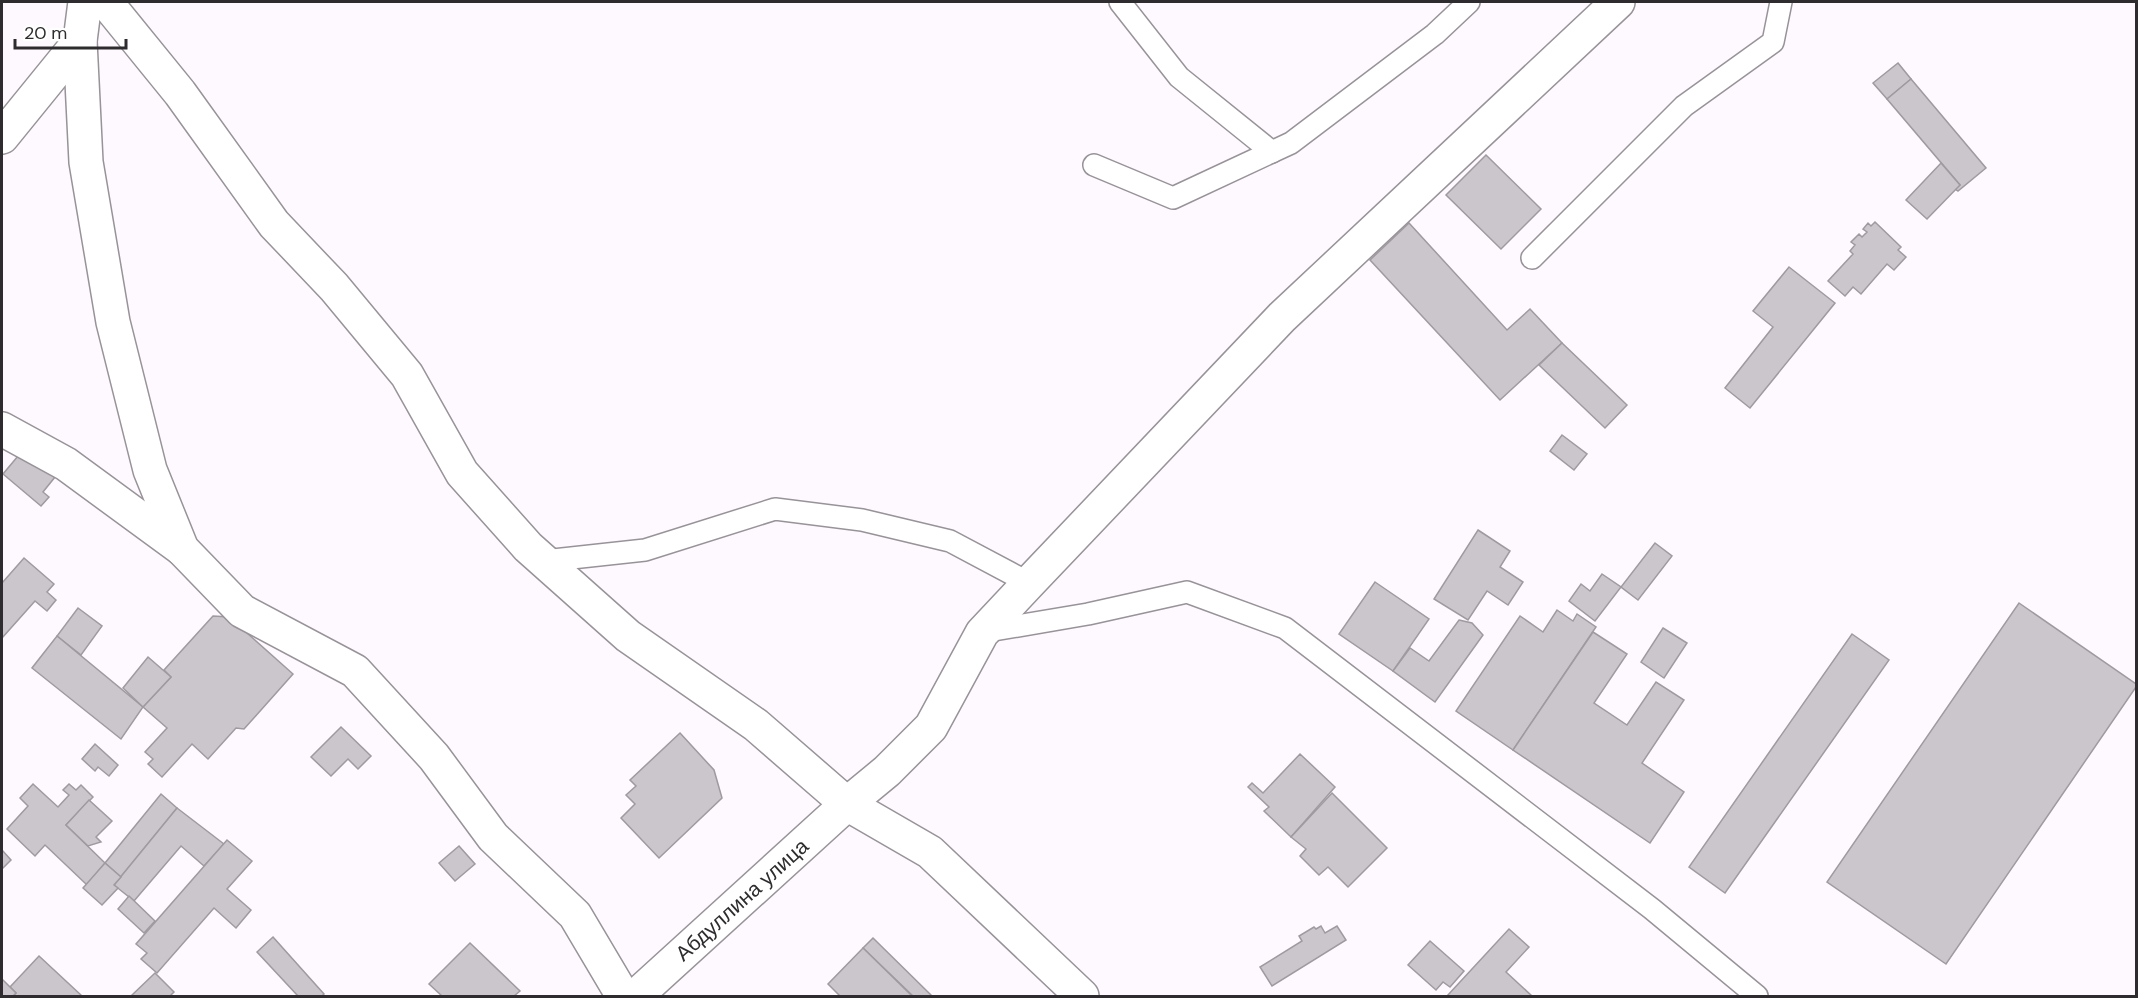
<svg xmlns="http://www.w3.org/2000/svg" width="2138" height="998" viewBox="0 0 2138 998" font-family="'DM Sans',sans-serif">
	<rect width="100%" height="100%" fill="#fef9ff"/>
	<g fill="#cbc6cc" stroke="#9e9a9f" stroke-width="1.5">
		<path d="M1898,63l13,16 -24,20 -14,-16z"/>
		<path d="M1911,79l75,89 -28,23 -3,-2 5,-4 -73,-86z"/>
		<path d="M1486,155l55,54 -40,40 -55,-54z"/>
		<path d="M1941,163l19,22 -33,34 -21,-19z"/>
		<path d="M1875,222l26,25 -3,3 8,7 -12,13 -7,-6 -26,30 -8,-7 -8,9 -17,-15 25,-27 -3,-3 5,-6 -4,-3 8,-8 3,3 5,-5 -4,-3 5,-6 3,3z"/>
		<path d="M1409,223l98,107 23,-21 32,34 -62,57 -130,-140z"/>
		<path d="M1789,267l46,36 -85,105 -25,-20 48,-61 -20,-16z"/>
		<path d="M1562,343l65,62 -22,23 -66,-63z"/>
		<path d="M1562,435l25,19 -13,16 -24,-19z"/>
		<path d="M23,450l32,27 -12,15 6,5 -8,9 -38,-32z"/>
		<path d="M1478,530l32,21 -10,16 23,15 -15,23 -21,-14 -19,29 -34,-21z"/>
		<path d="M1655,543l17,13 -34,44 -17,-13z"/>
		<path d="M24,558l30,26 -7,8 9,8 -9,11 -12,-10 -33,37v-55z"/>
		<path d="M1602,574l19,13 -26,34 -26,-20 12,-17 9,7z"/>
		<path d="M1375,582l54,37 -36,52 -54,-37z"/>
		<path d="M2019,603l117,81v3l-190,277 -119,-82z"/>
		<path d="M78,608l24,18 -21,29 -24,-19z"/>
		<path d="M1557,610l16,11 4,-7 19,13 -83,123 -57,-39 64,-95 23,16z"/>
		<path d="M213,616l16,1 64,57 -49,55 -8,-1 -28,31 -16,-15 -30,33 -14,-13 5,-5 -8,-7 22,-24 -24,-21 28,-30 -7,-7z"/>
		<path d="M1459,620l13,3 11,12 -48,67 -42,-31 17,-23 19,13z"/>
		<path d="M1663,628l24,15 -23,35 -23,-16z"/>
		<path d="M1593,632l34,22 -33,49 33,22 29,-43 28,18 -42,63 42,29 -34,51 -137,-93z"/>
		<path d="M1852,634l37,26 -164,233 -36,-26z"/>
		<path d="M57,636l86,71 -22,32 -89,-71z"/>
		<path d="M148,657l23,20 -28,30 -20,-19z"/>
		<path d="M341,727l30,29 -13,13 -10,-10 -17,17 -20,-19z"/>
		<path d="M680,733l34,37 8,28 -63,60 -38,-40 14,-14 -9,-9 10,-9 -6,-6z"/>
		<path d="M95,744l23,21 -9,11 -11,-9 -3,4 -13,-12z"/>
		<path d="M1300,754l35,33 -44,50 -27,-26 5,-4 -21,-20 4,-4 11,10z"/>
		<path d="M33,784l25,23 11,-12 -6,-5 6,-6 7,6 5,-5 12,12 -27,28 39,38 -18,22 -42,-40 -10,11 -28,-27 21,-23 -8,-8z"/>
		<path d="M1332,793l55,55 -39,39 -20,-20 -9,8 -19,-19 6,-7 -15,-12z"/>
		<path d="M161,794l16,14 -56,69 -16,-14z"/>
		<path d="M89,800l23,21 -16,16 5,5 -13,4 -22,-21z"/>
		<path d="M177,808l47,36 -20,22 -23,-20 -47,55 -20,-16z"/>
		<path d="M227,840l25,21 -25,28 24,21 -15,18 -22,-20 -57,65 -16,-14 6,-6 -11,-9z"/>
		<path d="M459,846l16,18 -20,17 -16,-18z"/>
		<path d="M2,850l9,10 -9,9z"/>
		<path d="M105,863l16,14 -7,8 4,3 -16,17 -19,-17z"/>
		<path d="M129,896l26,25 -11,12 -26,-24z"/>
		<path d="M1321,926l4,7 12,-7 9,14 -74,46 -12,-19 42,-26 -3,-5 15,-9 2,2z"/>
		<path d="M1509,929l20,18 -23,25 26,24h-85z"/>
		<path d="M273,937l51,57 -2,2h-24l-41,-44z"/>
		<path d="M873,938l59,58h-19l-50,-48z"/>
		<path d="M1430,941l34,30 -14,16 -7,-5 -7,8 -28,-25z"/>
		<path d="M470,943l50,48 -6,5h-72l-13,-12z"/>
		<path d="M863,948l48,47 -1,1h-70l-12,-12z"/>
		<path d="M39,956l43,40h-69l3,-3 -6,-6z"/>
		<path d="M155,973l19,19 -4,4h-39z"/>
		<path d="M2,979l14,14 -3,3h-11z"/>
	</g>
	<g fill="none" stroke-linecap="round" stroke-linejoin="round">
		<g stroke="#989398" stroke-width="24">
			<g id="service">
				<path d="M1120,2l59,75 93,75"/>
				<path d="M1094,165l79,33 118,-55 144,-109 34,-32"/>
				<path d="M1532,258l152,-152 89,-64 8,-40"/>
				<path d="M544,561l101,-11 130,-41 87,11 88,21 79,42"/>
				<path d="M982,632l106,-18 99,-22 98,36 367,281 105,87"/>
			</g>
		</g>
		<g stroke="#989398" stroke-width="36">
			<g id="minor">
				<path d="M85,2l-5,39 6,121 27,160 37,148 32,79 60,62 113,60 79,86 59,80 82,78 48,81"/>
				<path d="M106,2l74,91 94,131 60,63 73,88 55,98 66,74 100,89 128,89 91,79 83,48 152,144"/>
				<path d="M2,137l78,-96"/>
				<path d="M2,429l64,35 116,85"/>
				<path d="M636,996l211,-192 40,-33 44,-44 51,-94 47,-50 253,-266 336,-315"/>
			</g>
		</g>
		<use href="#service" stroke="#fff" stroke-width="21"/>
		<use href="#minor" stroke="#fff" stroke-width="33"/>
	</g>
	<g text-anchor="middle" stroke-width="4.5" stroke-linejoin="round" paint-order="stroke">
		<g font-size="21" fill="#2e2c2e" stroke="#fff">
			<text transform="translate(742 900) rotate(-42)" y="7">Абдуллина улица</text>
		</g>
	</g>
	<rect width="2138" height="998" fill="none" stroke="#2e2c2e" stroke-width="6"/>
	<path d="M15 39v9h111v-9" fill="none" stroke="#2e2c2e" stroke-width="3"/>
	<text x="24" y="39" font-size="18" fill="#2e2c2e" stroke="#ffffff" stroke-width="4.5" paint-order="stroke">20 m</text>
</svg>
